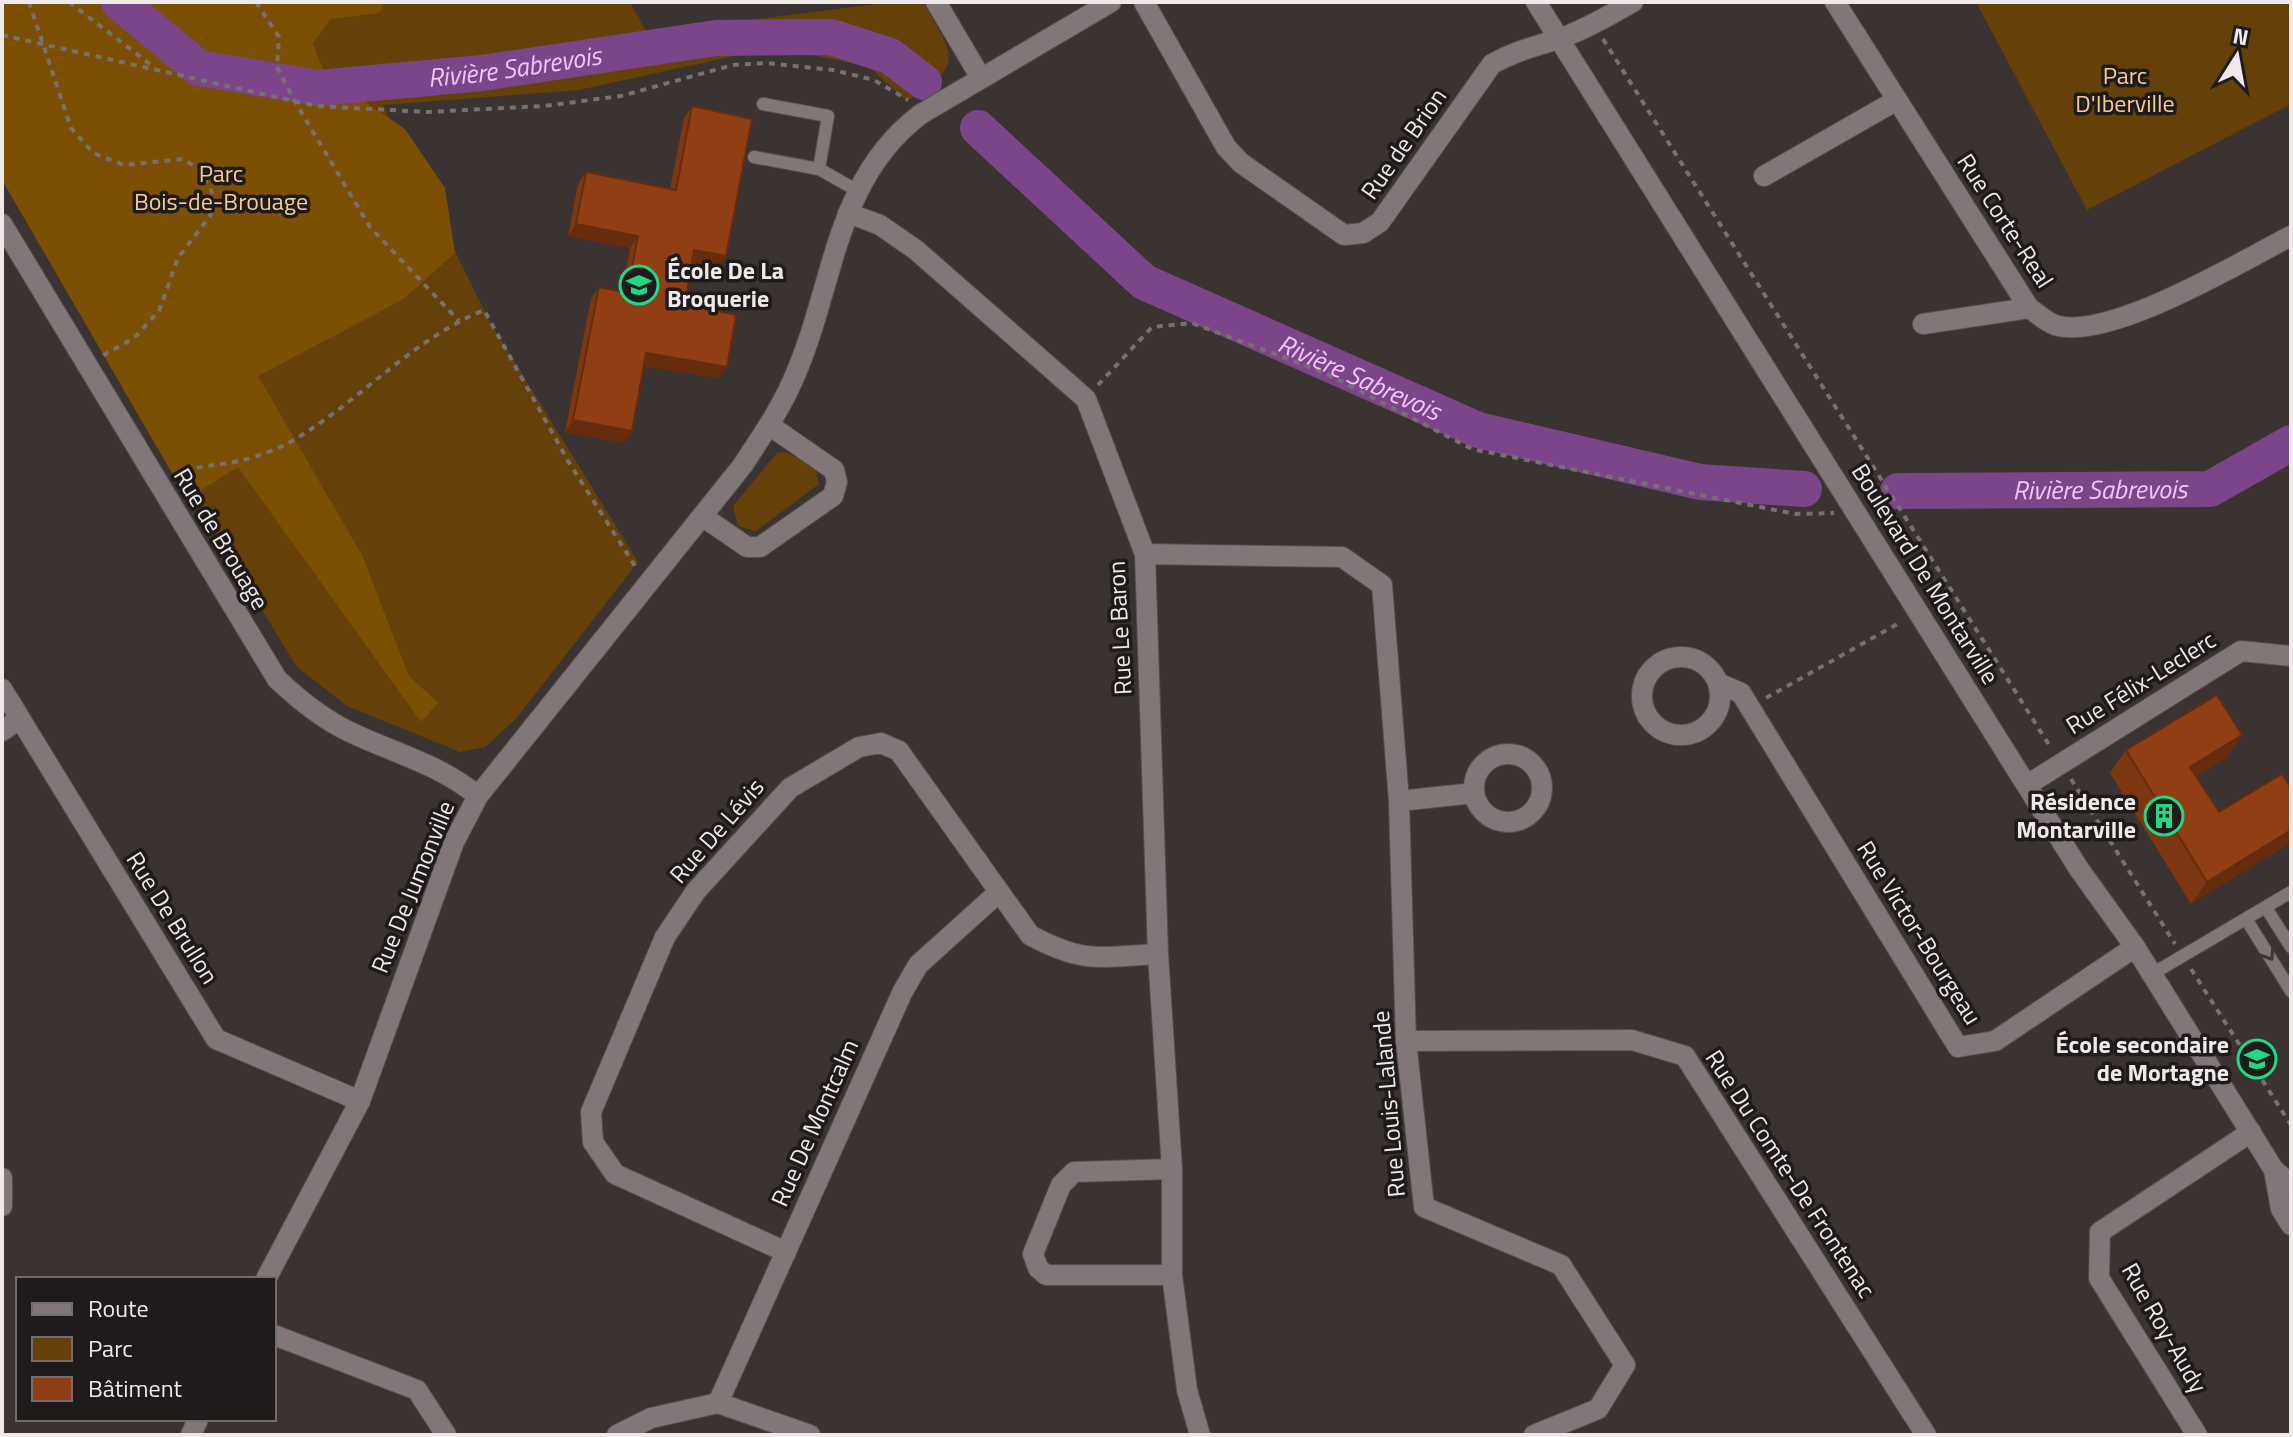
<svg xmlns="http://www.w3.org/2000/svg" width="2293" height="1437" viewBox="0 0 2293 1437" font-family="'Titillium Web',sans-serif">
	<rect width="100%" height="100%" fill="#3b3232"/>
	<g fill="#654109">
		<path d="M2,2h628l17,31 245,-31h31c32,55 42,62 -16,99l-38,-34 -93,-20 -197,43 -196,15 107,217 148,240 -123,158 -30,27 -25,5 -113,-46 -51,-40 -230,-381z"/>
		<path d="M1976,2h315v102l-204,106z"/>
		<path d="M786,452l30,17 3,15 -63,47 -18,-5 -5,-20 44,-53z"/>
	</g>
	<path fill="#7b4f04" d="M2,2h384l-7,11 -49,6 -17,25 12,31 80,54 40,59 10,65 -53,47 -144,76 104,179 47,121 29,27 -17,19 -183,-255 -51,32 -185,-319z"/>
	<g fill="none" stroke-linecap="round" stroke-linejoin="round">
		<g stroke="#7d4589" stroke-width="36">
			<path id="s1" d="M119,2l80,66 119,20 164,-15 234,-35 115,-1 59,19 34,26"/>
			<path id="s2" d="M978,128l166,154 334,148 222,52 104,7"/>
			<path id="s3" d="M1898,491l312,-2 81,-46"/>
		</g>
		<g stroke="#575050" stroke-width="14">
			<g id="service">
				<path d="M763,104l65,12 -9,53 39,22"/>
				<path d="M754,157l65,12"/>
				<path d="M2266,908l25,39"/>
				<path d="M2246,919l45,72"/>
				<path d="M2152,974l139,-82"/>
			</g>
		</g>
		<g stroke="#575050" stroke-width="22">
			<g id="minor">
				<path d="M936,2l45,76"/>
				<path d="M1144,2l82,145 15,16 103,72 19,-2 17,-11 112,-158c27,-15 44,-17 72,-27 24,-9 46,-22 69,-35"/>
				<path d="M1835,2l194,306c8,5 17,14 26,17 53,17 187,-64 236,-89"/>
				<path d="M1764,176l133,-76"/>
				<path d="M848,213l32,12 36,25 170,149 59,155 13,400 14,215v106l15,115 13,45"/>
				<path d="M2,224l275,455c21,20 43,38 69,51 46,23 92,33 132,66"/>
				<path d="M1923,324l106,-16"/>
				<path d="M702,516l45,31h13l73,-51 4,-14 -3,-12 -65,-45"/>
				<path d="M1145,554l197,3 40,28 17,216 7,240 18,166 137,58 64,100 -27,44 -64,26"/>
				<circle cx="1681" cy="696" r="39"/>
				<path d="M1718,683l23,10 217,354 37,-6 140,-94"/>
				<path d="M2,689l214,350 144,62"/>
				<path d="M2,731l18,-12"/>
				<circle cx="1508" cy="788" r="34"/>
				<path d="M2027,785l214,-134 50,5"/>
				<path d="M1399,801l75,-8"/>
				<path d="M1406,1041l226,-1 53,16 241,379"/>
				<path d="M2,1178v28"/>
				<path d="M786,1252l-171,-78 -22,-32 -2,-30 74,-175 31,-46 94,-103 69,-41 22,-4 18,8 131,184c53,29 70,22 128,19"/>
				<path d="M1172,1275h-126l-8,-7 -5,-14 28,-69 13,-13 98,-3"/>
				<path d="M266,1279l94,-178 94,-259 24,-46 265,-331c18,-28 37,-55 50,-85 42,-93 40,-200 128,-266l190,-112"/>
				<path d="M274,1335l143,55 29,45"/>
				<path d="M718,1403l184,-410 16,-28 81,-73"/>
				<path d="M191,1435l7,-16"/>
				<path d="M617,1435l34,-17 67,-15 92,32"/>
				<path d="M2197,1435l-98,-157 1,-46 151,-100"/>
			</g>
		</g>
		<g stroke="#575050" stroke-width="22">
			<g id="tertiary">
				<path d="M1536,2l543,867 56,78 139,223 17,14"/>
				<path d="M2274,1170l7,39 10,16"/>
			</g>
		</g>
		<g stroke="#787070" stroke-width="4" stroke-dasharray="6 6" stroke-linecap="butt">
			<path d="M29,2l42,126 22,25 31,12 59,-6 16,10 15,27 -4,20 -32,42 -19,53 -25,27 -32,18"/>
			<path d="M69,2l86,66"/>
			<path d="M256,2l23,35 -2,30 17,33 76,127 89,94"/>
			<path d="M2,35l314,71 111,6 117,-6 77,-10 112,-31 33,-2 67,7 41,10 34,20"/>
			<path d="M1603,39l448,709"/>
			<path d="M1098,385l54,-58 40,-4 133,50 147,76 323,65 39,-1"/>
			<path d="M174,476c22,-11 41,-10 65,-15 19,-4 47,-15 63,-26 65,-41 109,-94 182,-125l84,151 69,108"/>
			<path d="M1766,698l135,-76"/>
			<path d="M2071,779l104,165"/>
			<path d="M2191,969l100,156"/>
		</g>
		<use href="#service" stroke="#827778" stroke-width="12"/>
		<use href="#minor" stroke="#827778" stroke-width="20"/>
		<use href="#tertiary" stroke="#827778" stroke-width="20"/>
	</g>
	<g fill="#7c3611">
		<path d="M692,106l34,150 -9,12 -25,-5 -7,41 33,74 -74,-12 -12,65 -8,12 -59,-11 26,-133 8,-12 23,5 8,-44 -62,-12 10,-52 8,-12 84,17 14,-71z"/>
		<path d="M2242,735l-16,23 -30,18 23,36 72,-24 -100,116 -81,-131 16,-23z"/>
	</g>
	<g fill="#652c0e">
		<path d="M576,224l62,12 -8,12 -62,-12z"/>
		<path d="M694,250l32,6 -9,12 -31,-6z"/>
		<path d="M646,353l81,14 -9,11 -80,-13z"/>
		<path d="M573,420l59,11 -8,12 -59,-11z"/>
		<path d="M2242,735l-16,23 -52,32 16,-23z"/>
		<path d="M2291,830v13l-100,61 16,-22z"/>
	</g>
	<g fill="#903f14" stroke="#652c0e" stroke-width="2">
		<path d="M692,106l60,13 -26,137 -32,-6 -9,54 51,11 -9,52 -81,-14 -14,78 -59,-11 26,-133 28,6 11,-57 -62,-12 10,-52 90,18z"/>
		<path d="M2217,695l25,40 -52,32 29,45 63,-38 9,14v42l-84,52 -81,-132z"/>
	</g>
	<defs><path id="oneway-chevron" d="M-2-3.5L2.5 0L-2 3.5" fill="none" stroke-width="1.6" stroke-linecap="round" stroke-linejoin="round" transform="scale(2)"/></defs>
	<use stroke="#3d3737" href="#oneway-chevron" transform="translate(2269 955) rotate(58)"/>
	<defs>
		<g id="school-ring" transform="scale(2)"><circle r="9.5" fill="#1f1b1b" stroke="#22d887" stroke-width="1.5"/><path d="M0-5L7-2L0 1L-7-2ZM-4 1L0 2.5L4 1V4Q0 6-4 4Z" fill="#22d887"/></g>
		<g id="building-ring" transform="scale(2)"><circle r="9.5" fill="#1f1b1b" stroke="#22d887" stroke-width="1.5"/><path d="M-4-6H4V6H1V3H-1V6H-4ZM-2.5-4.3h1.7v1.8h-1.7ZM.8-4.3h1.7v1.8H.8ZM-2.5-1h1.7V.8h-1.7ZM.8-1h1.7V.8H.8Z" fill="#22d887"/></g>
	</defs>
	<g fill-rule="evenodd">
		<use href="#school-ring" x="639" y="285"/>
		<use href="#building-ring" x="2164" y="816"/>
		<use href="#school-ring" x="2257" y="1059"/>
	</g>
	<g text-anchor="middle" stroke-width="7" stroke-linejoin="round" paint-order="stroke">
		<g font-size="24" fill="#f9cb90" stroke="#1f1b1b">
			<text x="2125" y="84">Parc<tspan x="2125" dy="28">D'Iberville</tspan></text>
			<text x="221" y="182">Parc<tspan x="221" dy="28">Bois-de-Brouage</tspan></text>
		</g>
		<g font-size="24" fill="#efe9e9" stroke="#1f1b1b">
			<text transform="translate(1404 144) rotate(-55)" y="8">Rue de Brion</text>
			<text transform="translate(2005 221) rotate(57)" y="8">Rue Corte-Real</text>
			<text transform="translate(221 539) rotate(59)" y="8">Rue de Brouage</text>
			<text transform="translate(1925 574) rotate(58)" y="8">Boulevard De Montarville</text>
			<text transform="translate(1120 628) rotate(-93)" y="8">Rue Le Baron</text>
			<text transform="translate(2141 683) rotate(-32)" y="8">Rue Félix-Leclerc</text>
			<text transform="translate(717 831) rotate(-49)" y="8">Rue De Lévis</text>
			<text transform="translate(413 887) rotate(-68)" y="8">Rue De Jumonville</text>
			<text transform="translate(172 918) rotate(58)" y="8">Rue De Brullon</text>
			<text transform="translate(1919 933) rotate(58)" y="8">Rue Victor-Bourgeau</text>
			<text transform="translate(1389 1104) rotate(-95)" y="8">Rue Louis-Lalande</text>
			<text transform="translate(815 1123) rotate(-66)" y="8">Rue De Montcalm</text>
			<text transform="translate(1790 1174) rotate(57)" y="8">Rue Du Comte-De Frontenac</text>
			<text transform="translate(2164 1328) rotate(60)" y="8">Rue Roy-Audy</text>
		</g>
		<g font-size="24" font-weight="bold" fill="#efe9e9" stroke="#1f1b1b" text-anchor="end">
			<text x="667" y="279" text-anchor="start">École De La<tspan x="667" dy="28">Broquerie</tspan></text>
			<text x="2136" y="810">Résidence<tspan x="2136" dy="28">Montarville</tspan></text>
			<text x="2229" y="1053">École secondaire<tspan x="2229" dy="28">de Mortagne</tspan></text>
		</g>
		<g font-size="26" font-style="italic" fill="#f2c4fd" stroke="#1f1b1b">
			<text dy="9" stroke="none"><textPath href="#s1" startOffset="422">Rivière Sabrevois</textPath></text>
			<text dy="9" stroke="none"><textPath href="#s2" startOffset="462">Rivière Sabrevois</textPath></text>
			<text dy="9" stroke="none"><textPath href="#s3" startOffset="202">Rivière Sabrevois</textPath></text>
		</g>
	</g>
	<rect width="2293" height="1437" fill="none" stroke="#efe9e9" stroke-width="8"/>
	<rect x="16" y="1277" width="260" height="144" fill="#1f1b1b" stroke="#726d6d" stroke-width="2"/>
	<rect x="32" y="1303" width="40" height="12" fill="#827778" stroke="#726d6d" stroke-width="2"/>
	<text x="88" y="1317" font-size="24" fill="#efe9e9">Route</text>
	<rect x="32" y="1337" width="40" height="24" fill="#654109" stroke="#726d6d" stroke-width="2"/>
	<text x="88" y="1357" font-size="24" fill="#efe9e9">Parc</text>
	<rect x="32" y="1377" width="40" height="24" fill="#903f14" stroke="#726d6d" stroke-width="2"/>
	<text x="88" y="1397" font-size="24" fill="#efe9e9">Bâtiment</text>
	<g transform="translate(2237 56) rotate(11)" stroke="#1f1b1b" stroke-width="6" paint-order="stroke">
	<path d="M0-6L14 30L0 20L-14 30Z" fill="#efe9e9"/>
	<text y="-12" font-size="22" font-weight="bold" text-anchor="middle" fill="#efe9e9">N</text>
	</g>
</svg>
